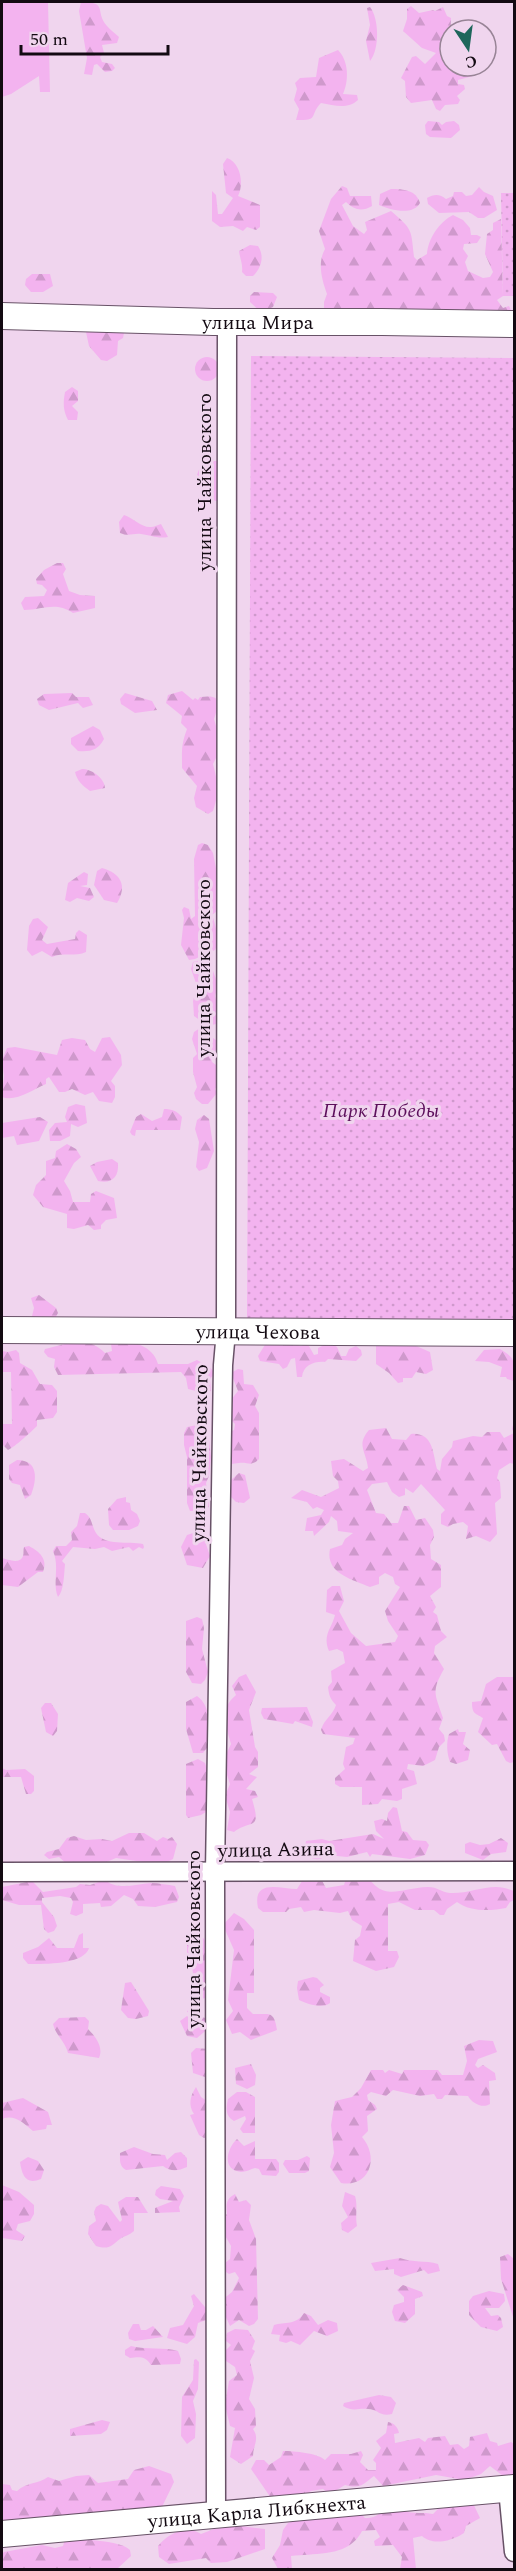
<svg xmlns="http://www.w3.org/2000/svg" width="516" height="2571" viewBox="0 0 516 2571" font-family="Spectral,serif">
	<defs>
		<pattern id="forest-firs" width="22" height="20" patternUnits="userSpaceOnUse" patternTransform="scale(1.5)"><rect width="22" height="20" fill="#f3b3ef"/><path d="M5 1l3.5 6h-7zM16 11l3.5 6h-7z" fill="#cf99cc"/></pattern>
		<pattern id="park-dots" width="8" height="8" patternUnits="userSpaceOnUse" patternTransform="scale(1.5)"><rect width="8" height="8" fill="#f3b3ef"/><path d="M2 2h.1M6 6h.1" fill="none" stroke="#cf99cc" stroke-width="1.8" stroke-linecap="round"/></pattern>
	</defs>
	<rect width="100%" height="100%" fill="#f0d5ee"/>
	<path fill="#f3b3ef" d="M2,2h46l2,90h-10l-1,-16 -28,18 -9,3z"/>
	<g fill="url(#forest-firs)">
		<path d="M81,2c28,0 13,9 26,24 3,4 8,7 12,11l-2,6 -15,2 2,8 -4,4 2,5 10,2 3,4 -3,3 -7,1 -8,-8 -3,1 -2,10 -8,-1 3,-16 -8,-47z"/>
		<path d="M411,6l8,7 14,-3 2,1 8,-4 4,9 4,2 -1,34 -3,1 -1,6 4,1v6l18,1 5,9 -15,4v4l6,1 1,4 -8,7 3,4 -2,4 -13,1 -5,6 -4,-2 -4,-9 -21,3 -5,-6 -1,-16 -4,-3 11,-21 4,-1 9,8 11,-11 -14,-5 -19,-17 4,-12v-10z"/>
		<path d="M370,7c9,11 10,42 0,54l-4,-20 4,-16 -3,-17z"/>
		<path d="M338,50c11,11 11,31 5,44l14,1 1,5c-11,10 -24,5 -37,3 -12,12 -1,18 -25,17l3,-11 -5,-9 3,-11 -2,-6 5,-5 16,-1 3,-19z"/>
		<path d="M428,121l11,1 3,3 4,-3 8,-1 5,4 1,5 -9,8 -21,-1 -4,-3 -1,-9z"/>
		<path d="M227,158c14,5 17,26 11,38l22,9v22l-4,3 -9,-3 -4,4 -10,-5 -13,1 -8,-6v-30l4,4 2,19h4l11,-16 -7,-5 -3,-29z"/>
		<path d="M342,186l5,2 3,8h21l1,10c-10,6 -18,4 -26,-4l-4,3 11,21 11,8 3,-4 -2,-8 26,-11c22,19 20,18 23,46l3,3 10,-6c1,-15 12,-32 26,-39l10,5 7,8 1,7h6l4,2 -4,6 -13,1 -1,5 5,7 -3,6 3,9 15,7 7,-1 3,-5 -8,-18 2,-20 6,-4v-7l8,-4 2,77 -6,4 6,8 6,-2 3,6 -183,2 -5,-5v-7l3,-8c-5,-14 -10,-31 -2,-45l-6,-18 12,-32z"/>
		<path d="M479,187l5,5 9,4 4,14 -13,8h-6l-9,-6 -30,1 -11,-9 -1,-6c7,-4 13,-4 19,1l7,-3 1,-4h8l4,4 6,-1z"/>
		<path d="M391,189c13,0 25,1 29,14 -7,13 -30,7 -41,2l1,-11z"/>
		<path d="M250,245l8,1c7,10 3,23 -5,30h-7l-4,-4c1,-8 -2,-13 -3,-21z"/>
		<path d="M32,274h18l3,12 -10,6h-12l-6,-7 1,-6z"/>
		<path d="M254,292l19,1 4,4 -4,10 -12,5 -11,-10v-6z"/>
		<path d="M94,325l27,5 3,3 -1,5 -5,3 -1,14 -10,6 -6,-1 -12,-14 -3,-14z"/>
		<circle cx="207" cy="369" r="12"/>
		<path d="M72,387l6,4v10l-6,5 6,6 -1,8h-9c-5,-10 -5,-17 -3,-28z"/>
		<path d="M209,461h9l4,6 -3,33 -4,1c-9,-8 -8,-19 -18,-26l4,-11z"/>
		<path d="M124,515c9,3 18,13 27,12 3,0 6,-2 10,-3l7,13c-11,2 -17,-2 -27,-3 -8,-1 -12,3 -21,-1l-1,-11z"/>
		<path d="M57,563h6l3,6 -3,5 6,17 11,4 15,1v12l-22,5c-18,-12 -30,-3 -49,-3l-3,-7 4,-6 19,-1 3,-6 -5,-5 -5,-1 -1,-5 8,-9z"/>
		<path d="M182,691l11,9 2,-2 3,2 2,-3c23,-3 19,6 14,22l8,27 -9,18c5,20 7,26 0,47l-5,3 -12,-7 -2,-9 3,-12 -15,-18c0,-18 -1,-23 5,-39l-6,-6 1,-7 -16,-13 2,-8z"/>
		<path d="M72,693l4,4h13l4,8 -10,3 -5,-5 -29,7 -10,-5 -2,-6 7,-5z"/>
		<path d="M125,693l27,8 5,9 -22,3 -14,-9 -1,-5z"/>
		<path d="M93,726l7,4 4,9c-6,11 -13,13 -26,12l-7,-7v-6z"/>
		<path d="M82,769c9,0 22,8 23,19l-15,3c-7,-5 -13,-10 -15,-19z"/>
		<path d="M202,843l6,2 5,8 9,46 -5,4v8l-5,4c2,4 6,21 7,26l-4,9 -20,9 -6,1 -8,-15 3,-27 -2,-8 2,-3 5,2 2,10 4,-3 -1,-57 4,-14z"/>
		<path d="M102,868c18,5 26,17 15,35l-13,-3 -10,-15 3,-14z"/>
		<path d="M84,872l4,2 -1,11 -7,1 10,2 4,9 -5,4 -12,-3 -7,4 -5,-2 3,-17z"/>
		<path d="M38,918l10,9 -6,13 5,4 28,-5 1,-6 3,-3 8,5 -1,17c-10,5 -24,0 -34,5l-10,-6 -10,5 -5,-6 2,-24 4,-7z"/>
		<path d="M205,959l6,6 7,20 -3,11 7,22 -6,6 -8,2 -14,-10 -1,-15 4,-15 -6,-17 2,-7z"/>
		<path d="M200,1028l17,13 2,6 -9,8 2,7 4,3 4,18 -5,6 2,4 -9,11h-6l-6,-5 -2,-6 3,-6 -4,-15v-14l4,-4 -5,-15 2,-7z"/>
		<path d="M110,1037l11,18 1,10 -11,16 4,5v11l-3,6 -13,-2 -6,-9 -8,3 -13,-6 -7,3h-6l-10,-15 -3,2v5c-14,6 -30,18 -44,13l2,-21 -2,-16 5,-12 8,-1 42,8 5,-15 10,-2 13,2 5,9 5,3 7,-14z"/>
		<path d="M76,1104l9,2 2,17 -9,4 -7,-3 -1,12 -10,5h-10l-1,-11 6,-7 12,-1 -2,-5 3,-10z"/>
		<path d="M164,1109c8,0 13,2 18,8l-2,13h-44l-1,6 -3,-1 -2,-3 6,-15 5,-3 11,7 10,-4z"/>
		<path d="M204,1115l5,4 5,32 -7,17 -8,3 -3,-4 3,-25 -4,-13 2,-9z"/>
		<path d="M40,1117l8,5 -9,19 -22,4 -3,-9 -12,2v-15z"/>
		<path d="M67,1144l9,5 5,8 -7,6 -10,18 6,10 3,11h17l1,-8 5,-3 18,7 3,20 -11,2 -5,5v4l-7,1 -6,-5 -14,4 -7,-1v-14l-24,-7 -10,-12 3,-10 10,-10v-14l9,-3 1,-7z"/>
		<path d="M112,1159l6,4c1,15 -7,21 -20,18l-8,-15 7,-4z"/>
		<path d="M39,1295l17,13 2,5 -4,7h-23l3,-12 -3,-10z"/>
		<path d="M114,1340c18,1 39,5 44,24h30l9,-4c7,4 15,6 17,14l-4,5 1,12 -11,5 -4,-5 -8,-2 -2,-11 -5,-6 -123,3 -4,-8 1,-8 -7,-2 -4,-5 1,-3c21,-5 43,-14 60,4l7,-2 -1,-7z"/>
		<path d="M268,1340h27l4,6h3l2,-3 5,3 5,9 4,-1v-6l12,-6 7,5 4,9h5l3,-7 7,-3 5,4 1,5 -6,6 -28,-2 -3,3c-10,-1 -22,3 -23,15h-5l-2,-19 -4,1 -4,8 -4,2 -4,-5 -19,-3 -2,-5z"/>
		<path d="M407,1342l23,10 3,18 -7,4 -10,-2 -4,6h-9v4l-5,1 -9,-10 -13,-9v-20z"/>
		<path d="M500,1349c16,9 15,14 14,32l-7,-2 -1,-2h-6l2,-10 -13,-5 -14,-1 9,-11z"/>
		<path d="M16,1350l3,3 1,10 12,7 8,14 12,1 5,6v21l-4,6 -16,2v6c-5,5 -22,21 -29,24l-6,-6v-20h10l-1,-52h-9v-21l6,1z"/>
		<path d="M238,1369l5,1 1,14 9,1 6,10 -4,11 4,7v46c-8,8 -10,3 -20,4 -3,0 -5,1 -8,1l-4,-11 1,-20 6,-3 1,-6 -4,-4 -1,-19 8,-10 -7,-18z"/>
		<path d="M514,1421v43l-4,-1 -11,7 -2,8 3,4 1,16 -6,5 2,31 -7,8 -14,-6 -10,3 2,-13 -5,-4 -10,2 -5,3 -7,-3v-10l4,-4 -24,-26 -8,9 -8,-5v7l-6,2 -7,-5 -5,-10 -15,2 -5,6 9,23 8,1 7,9h7l6,-17h5l7,14 9,-2 8,12 1,7 -4,8 1,14 10,6v22l-11,9 6,11 -3,5 4,3 4,16 6,6 -12,9 -1,7 10,16c-13,23 -9,25 -1,49l-4,11 5,6 1,6 -6,6 -4,13 -12,6 -15,-2 -1,5 7,2 3,13 -15,5v10l-5,2 -15,-2 -4,5 -16,1v-18h-22l-5,-3v-6l10,-9 -2,-5 3,-17 7,-3 2,-6 -32,-4 -2,-4c3,-11 12,-15 15,-25 -6,-6 -7,-10 -8,-18l4,-5 -1,-11 14,-8 -2,-11 -6,-3 -8,2c-7,-16 3,-23 6,-36l-9,-3 1,-22 5,-4h8l4,15 -5,10 12,22 15,13 29,-4 3,-6 -10,-15 -3,-10 15,-24 -5,-3 -2,-7 -8,-4 -6,4v7l-9,3c-19,-8 -45,-14 -40,-38l12,-4 3,-6 8,-6 -15,-2 -1,-10 -6,-5 -2,6 -15,14 -1,-5h-8l2,-13 14,-3 3,-5 -7,-3 -4,2 -6,-7 -16,-4 11,-8 19,7 18,-9 -1,-7 -5,-5 -2,-15 13,-2 19,12 5,-3c-2,-17 -12,-23 1,-38l17,-2 6,11 14,1 5,-6c22,-2 22,19 26,35l3,2 2,-12 10,-12 1,-6 20,-5 9,1 5,-5h13l4,6 10,-5 -2,-4z"/>
		<path d="M202,1424l6,7 3,26 -2,19 -3,7 3,23 -3,5h-16l-3,-8v-46l-3,-12v-12l3,-6z"/>
		<path d="M17,1460c22,0 20,20 14,35l-6,4 -5,-14 -8,-2 -3,-4v-14z"/>
		<path d="M239,1473l6,2 5,23 -6,5 -8,-1 -5,-5v-17z"/>
		<path d="M126,1497v5l4,1 1,7 6,4 3,7 -2,5 -9,4h-16l-4,-5 -1,-16 9,-10z"/>
		<path d="M80,1513h5c8,6 6,12 11,20 8,13 33,8 47,11l1,3 -1,2 -4,-2 -6,4 -4,-4 -17,4 -8,-4 -9,2 -22,-2 -11,14 3,3c-1,10 -1,27 -7,33 -6,-14 2,-30 -5,-46l3,-5h10l6,-6 -1,-8 6,-6z"/>
		<path d="M196,1532l7,3 7,21 -7,12 -16,-3 -6,-18 6,-12z"/>
		<path d="M29,1546c11,6 19,13 14,26h-5l-20,15 -16,-2v-27c5,1 18,7 21,-2 1,-3 0,-6 1,-9z"/>
		<path d="M197,1617l5,2 2,9 -2,21 6,23 -3,8 -4,4 -9,-1 -6,-11v-51z"/>
		<path d="M246,1674l10,18 -7,18 6,37 3,5v15l-9,7 8,3 -11,12 9,2 3,6 -6,2c10,33 -1,20 -18,33l-7,-2 3,-18 -5,-16 5,-12 -4,-12 -6,-5 11,-23c-5,-19 -13,-34 5,-49l-4,-9 7,-9z"/>
		<path d="M497,1677h17v85l-4,1 -4,-2 -9,-17 -5,1 -14,-13 5,-14c-8,-5 -11,-4 -11,-16l9,-1 5,-17z"/>
		<path d="M197,1696c14,10 11,28 16,44l-10,13h-10l-7,-24v-27z"/>
		<path d="M45,1703h6l7,11 -1,17 -4,5 -7,-4 -5,-24z"/>
		<path d="M307,1707l6,15 -1,5 -17,-6 -2,3 -29,-5 -3,-6 1,-5z"/>
		<path d="M458,1729l1,3h7l-3,12 7,6 -2,10 -12,4 -6,-2c-3,-8 -4,-19 -1,-28z"/>
		<path d="M198,1759l7,4 5,15 1,31 -10,6 -13,3 -2,-3v-51z"/>
		<path d="M2,1768l4,2 19,-1 9,7v15l-3,3h-5l-5,-17h-19z"/>
		<path d="M393,1807l4,1 5,23 5,1 6,8 13,1 3,4 -4,10 -15,4 -38,-5 -2,3 -3,-5 -20,5 -20,-2c-8,7 -16,5 -23,-3l2,-11 16,-2 7,2 44,-7 11,5 -8,-8 -2,-10 8,-2 5,2 1,-8z"/>
		<path d="M129,1833h15l13,8 6,-4 5,2 4,-2 5,7 -4,15 -8,4h-15l-34,-5 -12,5 -35,3 -10,-9 -10,2 -5,-4 3,-3 12,-3 8,-11 7,-2 12,4 16,-1 10,2z"/>
		<path d="M501,1838l7,5 -2,9 -15,2 -8,6 -18,-7v-9l5,-2 10,3 9,-1z"/>
		<path d="M364,1871c19,33 34,17 64,16 10,0 13,5 22,6 15,1 31,-6 46,-6 7,0 12,2 18,4v9l-4,2 -4,6c-15,3 -36,4 -49,-6l-10,7 -3,6h-4l-6,-5h-19l-16,-8 -11,2v47h9l2,6 -5,10 -18,4 -23,-10 2,-21 5,-4 2,-10 -10,-6 -4,-9 -8,2 -26,-3 -10,2 -3,-5 -12,2 -3,3h-23l-5,-4c-6,-30 22,-19 39,-19l7,-11 16,-1 6,11 18,-3 3,-10z"/>
		<path d="M105,1880c13,11 31,4 46,3 8,0 17,2 24,3l4,11 -2,5 -22,5 -17,-1 -5,-7 -9,-4 -13,11 -10,1 -1,-4 -17,1v9l-7,3 -6,-2 3,-12 -2,-4 -11,-2 -18,2v4l12,15 3,9 -3,5 -6,2 -4,-4 -3,-24h-22l-17,-5v-13l30,-6 11,11 33,-5 4,-3 10,1z"/>
		<path d="M234,1913l10,6 10,11v63h-7v15l6,6c15,1 21,-5 24,16l-26,10 -11,-8 -8,2 -6,-14 7,-9 -5,-11 6,-50 -11,-25z"/>
		<path d="M194,1931l7,3 4,7 9,54 -18,6 -1,13 -8,-2 10,-19 -6,-30 -4,-9v-18z"/>
		<path d="M83,1933v15h6c-5,17 -46,16 -61,16l-5,-6v-5l15,-6 11,-9 8,10h17l5,-13z"/>
		<path d="M313,1977l4,1 7,7 -4,3v4l10,5v6c-7,6 -23,1 -31,-3l-2,-12 1,-7z"/>
		<path d="M131,1982l18,29 -1,5 -12,3 -8,-1 -7,-8 4,-27z"/>
		<path d="M187,2016l5,4c7,-3 10,-4 17,0l1,7 -13,11 -10,-2 -7,-15z"/>
		<path d="M85,2017l4,4 -1,8c7,7 16,18 11,29l-31,-5c-3,-12 -12,-17 -15,-29l6,-6z"/>
		<path d="M479,2040l14,1 4,11 -19,7 -3,6 3,3 5,-3 12,8 1,7 -7,1 1,23c-8,5 -18,-1 -22,-8l-23,-1 -3,4h-5l-3,-5 -14,2 -27,-6 -7,6 -15,-4 -4,3 1,5 7,5 2,4 -10,7 1,15 -6,6c18,21 7,51 -21,46l-11,-16 4,-14 -3,-28 4,-24 17,-4 9,-9 10,-18h12l2,3 4,-3 13,4 2,-4h34l4,5h21l4,-14 -3,-15z"/>
		<path d="M196,2048l13,1 2,30 -18,-6 -2,-20z"/>
		<path d="M251,2064l5,11 -1,10 -8,4 -11,-5 -1,-16z"/>
		<path d="M196,2087l5,10 6,4 7,35 -10,2 -5,-3 -9,-20 4,-1c-6,-9 -4,-18 2,-27z"/>
		<path d="M237,2092h9l9,5v36h-12l-3,-4 6,-10 -1,-3 -11,5c-9,-5 -8,-13 -6,-22z"/>
		<path d="M23,2098l25,14 4,13h-5l-1,4 -13,2c-8,-7 -17,-16 -29,-13l-2,4v-19z"/>
		<path d="M237,2139l7,7 11,-5v18h21l3,4v9l-3,4 -14,-1 -3,-6 -4,-1c-4,1 -9,4 -14,4 -20,-2 -14,-24 -4,-33z"/>
		<path d="M134,2147l19,7 12,1 2,5 8,-7 6,-1 6,6v9c-9,4 -16,5 -24,-1l-37,4c-7,-4 -6,-10 -6,-17z"/>
		<path d="M307,2156l3,2 -1,13 -4,2h-16l-6,-9 2,-4h13z"/>
		<path d="M28,2157l10,4 6,9 -3,9c-15,6 -19,-3 -21,-17z"/>
		<path d="M2,2185l17,7 15,13v9l-4,7 -12,3 -2,6 9,6 -3,5 -20,-3z"/>
		<path d="M161,2186l19,3 4,7 -5,11 1,5 -25,1v-5l18,-7 -13,-2 -5,-4 1,-5z"/>
		<path d="M345,2192l10,4c3,9 0,20 2,30l-9,7 -6,-3 -1,-7 7,-6 -6,-11z"/>
		<path d="M235,2194l4,8 7,-2 5,5 -2,15 7,19 2,80 -4,5 -5,2 -10,-6 -9,6 -6,-13 2,-4 -4,-9 10,-8 7,-14 -4,-6 -6,2 -3,-2 -1,-9 5,-4 1,-13 -8,-14v-15l4,-3c-1,-10 -1,-15 8,-20z"/>
		<path d="M126,2197h12l10,16h-14v18c-4,4 -10,5 -14,8 -9,7 -11,11 -24,7l-8,-12 1,-8 7,-5 -2,-9 2,-5 5,-3 7,2 12,16 2,-2 -4,-18z"/>
		<path d="M508,2254l6,5v61l-13,-41 -1,-22z"/>
		<path d="M400,2258c14,5 25,2 38,6l2,7 -12,3 -4,-4 -23,7 -7,-3v-5l-19,2 -4,-8z"/>
		<path d="M403,2285l19,7 1,4 -8,3v15l-10,9 -10,-2 -3,-9 2,-7 10,-3v-5l-7,-7z"/>
		<path d="M489,2291l15,3 1,7 -6,7h-14l6,8 7,-1 3,3 2,9 -6,4 -16,-4 -12,-12v-14l4,-5z"/>
		<path d="M194,2294l16,19 -1,6 -11,4 -3,14 -8,7 -20,-6 3,-10 13,-3 11,-19 -3,-10z"/>
		<path d="M304,2313l7,3 7,9 10,-5 9,3 1,8 -11,5 -13,-5 -14,14 -9,-4 -5,2 -7,-2 1,-6 -9,-1 3,-9c10,-3 23,0 30,-12z"/>
		<path d="M133,2324h6l2,6h5l7,-4 10,11 -28,4 -6,-2 -1,-6z"/>
		<path d="M235,2329l13,1 7,11 -3,8 3,2 -5,10 4,17 -5,21 6,10 1,17 -3,3c7,10 0,16 0,27l-12,8 -11,-7 5,-29 -5,-2 -5,-21 4,-24 8,-6 -2,-8 -9,-6v-11l5,-5 -5,-4 1,-8z"/>
		<path d="M131,2346c16,4 34,1 47,5l3,8 -1,5 -29,1c-6,-9 -11,-8 -21,-7l-5,-3v-5z"/>
		<path d="M196,2359l3,3 -1,27 -5,12 3,13 -1,24 -8,6 -6,-8 1,-39 11,-17 1,-20z"/>
		<path d="M379,2395l12,2 5,6 -4,11c-13,3 -14,-5 -24,-5 -10,-1 -15,3 -25,-3l1,-3z"/>
		<path d="M102,2420l8,2 -3,8 -6,4 -31,2v-7z"/>
		<path d="M388,2422c6,1 10,5 11,11l-5,1 1,9 24,-5 6,4 3,-4 17,-2 5,9 8,-1 6,5 5,-3 1,-9 17,-4 3,8 7,2 1,3 13,-4 3,2v32h-11l-13,-10 -9,8 -17,6 -28,-5 -53,11 -9,-10c-12,9 -13,13 -29,9l-15,9 -7,-5 -12,2 -7,5 -33,2 -20,-29 5,-9h8l5,5 12,-8 2,-6c12,0 34,2 42,9l6,-6h20l10,-3 2,4 -3,7 8,8h8v-7l-3,-3 8,-12 -5,-7 10,-8z"/>
		<path d="M149,2466l22,8 3,8 -12,25 -160,18v-41l8,1 2,5 5,1c10,-9 21,-7 31,-14l11,4 17,-5 13,-1 9,8 30,-4 6,-9z"/>
		<path d="M471,2499l9,19 -14,8 -2,7c-12,8 -31,13 -42,3l-9,2 3,31h-16l2,-12 -9,-12 -18,1 -1,-5 6,-4 -4,-7 -14,1c-13,26 -45,22 -71,25l1,13h-14l-6,-11 8,-13 3,-15 5,-7 14,-5 59,-4 4,4c11,1 16,-7 26,-10 6,-2 9,1 14,3 7,3 19,1 28,3l5,-5 22,-3z"/>
		<path d="M241,2526l24,3v20l-38,13 -16,1 -5,-5 -37,6 -10,-7 -1,-11c9,-12 29,-22 43,-12l13,-5z"/>
		<path d="M72,2535c17,8 46,4 58,15l1,6 -14,13 -115,1v-16l2,-2 38,-7 13,3 8,-2 2,-7z"/>
	</g>
	<g fill="url(#park-dots)">
		<path d="M501,193h13v103h-11z"/>
		<path d="M251,356l263,2v962h-267z"/>
	</g>
	<g fill="none" stroke-linecap="round" stroke-linejoin="round">
		<g stroke="#685267" stroke-width="21">
			<g id="street">
				<path d="M2,1872l512,-1"/>
				<path d="M508,2489l6,63"/>
				<path d="M216,2514l-1,-642 8,-507 3,-34 1,-1009"/>
			</g>
		</g>
		<g stroke="#685267" stroke-width="28">
			<g id="secondary">
				<path id="s1" d="M2,316l211,6h169l132,2"/>
				<path id="s2" d="M2,1330l512,3"/>
				<path id="s3" d="M2,2534l512,-46"/>
			</g>
		</g>
		<use href="#street" stroke="#fff" stroke-width="18"/>
		<use href="#secondary" stroke="#fff" stroke-width="26"/>
	</g>
	<g text-anchor="middle" stroke-width="6" stroke-linejoin="round" paint-order="stroke">
		<g font-size="20" fill="#130a12" stroke="#f0d5ee">
			<text dy="7" stroke="none"><textPath href="#s1" startOffset="256">улица Мира</textPath></text>
			<text transform="translate(204 482) rotate(-90)" y="7">улица Чайковского</text>
			<text transform="translate(203 968) rotate(-90)" y="7">улица Чайковского</text>
			<text dy="7" stroke="none"><textPath href="#s2" startOffset="256">улица Чехова</textPath></text>
			<text transform="translate(199 1453) rotate(-89)" y="7">улица Чайковского</text>
			<text transform="translate(276 1849) rotate(-1)" y="7">улица Азина</text>
			<text transform="translate(193 1939) rotate(-90)" y="7">улица Чайковского</text>
			<text dy="7" stroke="none"><textPath href="#s3" startOffset="256">улица Карла Либкнехта</textPath></text>
		</g>
		<g font-size="20" font-style="italic" fill="#5c0f5b" stroke="#f0d5ee">
			<text x="381" y="1117">Парк Победы</text>
		</g>
	</g>
	<rect width="516" height="2571" fill="none" stroke="#130a12" stroke-width="6"/>
	<g transform="translate(468 48) rotate(167)"><circle r="28" fill="#f0d5ee" stroke="#988496" stroke-width="1.5"/>
	<path d="M0-4.5L10 22L0 15L-10 22Z" fill="#1e665b"/>
	<text y="-9" font-size="16" font-weight="bold" text-anchor="middle" fill="#130a12">С</text>
	</g>
	<path d="M21 45v9h147v-9" fill="none" stroke="#130a12" stroke-width="3"/>
	<text x="30" y="45" font-size="18" fill="#130a12" stroke="#f0d5ee" stroke-width="4.5" paint-order="stroke">50 m</text>
</svg>
